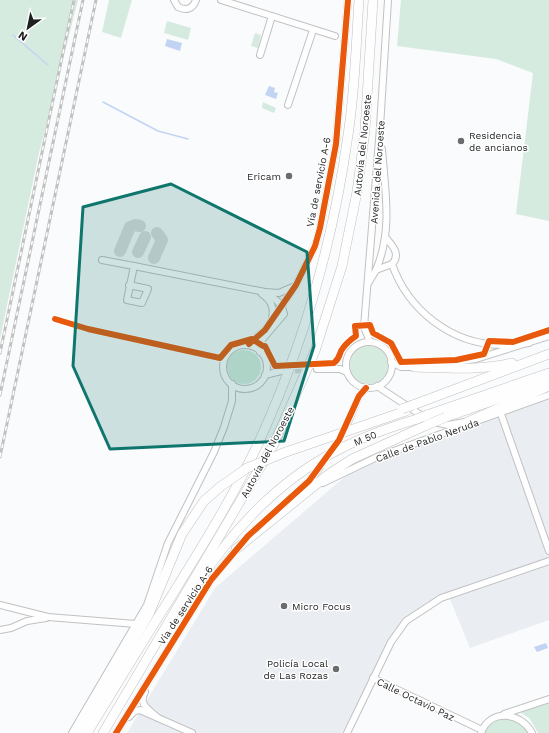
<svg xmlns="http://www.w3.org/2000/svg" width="549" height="733" viewBox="0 0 549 733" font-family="'Work Sans',sans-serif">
	<rect width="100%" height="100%" fill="#fafbfc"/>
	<path fill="#eaedf2" d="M549,396v224l-79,28 -23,-56 -49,35 -56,106h-215l88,-145 140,-120z"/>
	<g fill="#d6ebdf">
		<path d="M0,0h78l-39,153 -39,186z"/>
		<path d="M109,0h23l-11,38 -19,-6z"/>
		<path d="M401,0h148v221l-33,-7 17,-141 -37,-14 -99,-13z"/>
		<path d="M167,21l24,7 -3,12 -24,-7z"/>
		<path d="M255,33l6,2 -3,13 -7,-2z"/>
		<path d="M263,102l13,6 -2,5 -12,-5z"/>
		<circle cx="369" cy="365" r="19"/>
		<circle cx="244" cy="367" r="17"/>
		<path d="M549,701v32h-11l-8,-14 -10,-7z"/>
		<path d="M509,718l12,5 8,10h-46c7,-11 14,-14 26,-15z"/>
	</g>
	<g fill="#c2d4f3">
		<path d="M167,39l15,4 -2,8 -15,-5z"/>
		<path d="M269,86l6,2 -1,4 4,1 -2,6 -11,-4z"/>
		<path d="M546,643l2,5 -11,4 -3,-5z"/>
	</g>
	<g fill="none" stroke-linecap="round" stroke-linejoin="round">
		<g stroke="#c2d4f3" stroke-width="1.5">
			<path d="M13,35l35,30"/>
			<path d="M103,102l55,29 30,8"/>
		</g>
		<g stroke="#dedede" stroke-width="12">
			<path d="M120,251l10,-24 5,-2 5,1"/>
			<path d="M138,252l7,-15"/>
			<path d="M154,258l8,-18 -5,-7"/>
		</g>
		<g stroke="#d9dadb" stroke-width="6" stroke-dasharray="6 3" stroke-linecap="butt">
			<path d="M286,371l31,-2"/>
			<path d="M330,453l18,-31"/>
		</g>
		<g stroke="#c0c1c2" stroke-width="8">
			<g id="minor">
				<path d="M174,0l4,7c8,4 15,2 18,-7"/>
				<path d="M221,0l114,36"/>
				<path d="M260,55l12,-39"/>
				<path d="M288,105l25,-75"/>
				<path d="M386,238c7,8 15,17 6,26 16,46 59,80 109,81 9,0 19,-1 28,-2"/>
				<path d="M102,260l32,6"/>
				<path d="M376,270c17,-40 9,-79 6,-121"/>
				<path d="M369,282l7,-12 16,-6"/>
				<path d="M129,285l19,4 -6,14 -15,-3 7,-34 131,26c9,6 17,11 19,22l-23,27 -1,11"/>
				<path d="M265,292l14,1 16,-7"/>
				<path d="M262,294c10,7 12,14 10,25"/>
				<path d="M370,342l-6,-15 16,-200 8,-127"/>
				<circle cx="369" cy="365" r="23"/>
				<path d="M247,345l18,-15 31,-45 19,-39 5,-18 16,-84 12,-144"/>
				<circle cx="245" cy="367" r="22"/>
				<path d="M391,362l10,5h16"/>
				<path d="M440,364l36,-5 73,-23"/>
				<path d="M317,369h23l7,3"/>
				<path d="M265,375l16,-4"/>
				<path d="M377,386l47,31"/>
				<path d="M501,414l48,137"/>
				<path d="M348,422l11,-26 7,-8"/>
				<path d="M434,422l14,3 22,-4"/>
				<path d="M323,483l54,-26 172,-62"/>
				<path d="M279,509l30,-28 11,-14"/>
				<path d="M0,605l48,12 88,7"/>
				<path d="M0,630l11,-2 16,-7 19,-3"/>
				<path d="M373,678l109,52"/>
				<path d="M145,692c-7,12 3,17 12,25"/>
				<path d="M504,714l45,-15"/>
				<path d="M129,717l6,-6 5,-1 52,23"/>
				<path d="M72,733l75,-128 21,-62 46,-91 10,-25 8,-26v-17"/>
				<path d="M116,733l95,-153 28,-34"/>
				<path d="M347,733l44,-91 15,-21 35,-23 108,-37"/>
				<path d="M481,733c9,-25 40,-21 51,0"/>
			</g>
		</g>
		<g stroke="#c0c1c2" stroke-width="10">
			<g id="highway">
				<path d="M414,367c33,1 65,4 98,-4"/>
				<path d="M413,405l136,-51"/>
				<path d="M427,415l122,-42"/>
				<path d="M446,417l103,-36"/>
				<path d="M467,422l80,-35"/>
				<path d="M286,452l120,-41"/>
				<path d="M236,549l93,-75 23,-15 75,-34"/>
				<path d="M200,580c36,-54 82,-102 140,-131 24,-13 51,-22 77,-30"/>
				<path d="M80,733l69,-119 33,-80 22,-33 16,-14"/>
				<path d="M87,733c27,-44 54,-89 82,-133 31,-50 63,-101 89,-156 45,-98 75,-201 90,-309 7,-44 8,-90 11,-135"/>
				<path d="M103,733l171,-289 41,-93 27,-85 15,-74 8,-62 8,-130"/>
			</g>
		</g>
		<use href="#minor" stroke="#fefeff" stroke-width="6"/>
		<use href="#highway" stroke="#fefeff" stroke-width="9"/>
		<g stroke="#c1c1c1" stroke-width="3">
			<g id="rail">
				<path d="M0,353l74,-353"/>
				<path d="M0,395l83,-395"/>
				<path d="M0,457l96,-457"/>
			</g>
		</g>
		<use href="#rail" stroke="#fff" stroke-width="1.5" stroke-dasharray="4.5" stroke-linecap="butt"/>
		<g stroke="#c0c1c2" stroke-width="10" stroke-linecap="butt">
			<g id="highway-bridge">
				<path d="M402,409l11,-4"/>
				<path d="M417,419l10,-4"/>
				<path d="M427,425l19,-8"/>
				<path d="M220,487l27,-19 39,-16"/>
			</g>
		</g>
		<use href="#highway-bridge" stroke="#fefeff" stroke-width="9"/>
		<g stroke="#fff" stroke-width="8">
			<g id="cycleway">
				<path d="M55,319l33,10 132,29 11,-13 21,-6 11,7h2l10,20 59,-3c5,-4 5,-7 7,-12 4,-7 9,-11 15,-15l-1,-10 15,-1 3,8 18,10 10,19 55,-2 28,-6 5,-13 24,1 36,-12"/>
				<path d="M249,344l16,-14 31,-45 19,-39 5,-18 16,-84 12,-144"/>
				<path d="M116,733l95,-153 37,-44 61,-55 30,-41 20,-44 7,-8"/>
			</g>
		</g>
		<use href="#cycleway" stroke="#e8590c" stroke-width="6"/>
	</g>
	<path fill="#0f766e" fill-opacity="0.2" stroke="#0f766e" stroke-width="3" stroke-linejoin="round" d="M171,184l136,68 7,94 -30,95 -174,8 -37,-83 10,-159z"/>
	<g fill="#6b6c6d" stroke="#fff" stroke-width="1.5">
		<circle cx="461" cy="141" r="4"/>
		<circle cx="289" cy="176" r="4"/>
		<circle cx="284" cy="606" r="4"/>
		<circle cx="336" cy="669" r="4"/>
	</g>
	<g text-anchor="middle" stroke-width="3" stroke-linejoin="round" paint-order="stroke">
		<g font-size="10" fill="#1e1f20" stroke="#fff" text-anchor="start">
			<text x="469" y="139">Residencia<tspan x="469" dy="12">de ancianos</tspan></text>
			<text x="281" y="180" text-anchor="end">Ericam</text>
			<text x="292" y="610">Micro Focus</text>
			<text x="328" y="667" text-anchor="end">Policía Local<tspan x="328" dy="12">de Las Rozas</tspan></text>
		</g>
		<g font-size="10" fill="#1e1f20" stroke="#fff">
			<text transform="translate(362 145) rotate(-84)" y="4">Autovía del Noroeste</text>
			<text transform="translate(377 172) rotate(-86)" y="4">Avenida del Noroeste</text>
			<text transform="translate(318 182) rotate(-79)" y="4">Vía de servicio A-6</text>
			<text transform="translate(365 438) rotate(-23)" y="4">M 50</text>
			<text transform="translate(427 440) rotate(-20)" y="4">Calle de Pablo Neruda</text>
			<text transform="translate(267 452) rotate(-62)" y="4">Autovía del Noroeste</text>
			<text transform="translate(185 605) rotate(-57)" y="4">Vía de servicio A-6</text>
			<text transform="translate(416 699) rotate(26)" y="4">Calle Octavio Paz</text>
		</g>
	</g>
	<g transform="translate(28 28) rotate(213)" stroke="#ffffff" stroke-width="3" paint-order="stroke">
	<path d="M0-3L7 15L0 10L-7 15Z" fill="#1e1f20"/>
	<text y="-6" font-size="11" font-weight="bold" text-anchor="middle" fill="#1e1f20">N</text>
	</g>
</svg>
